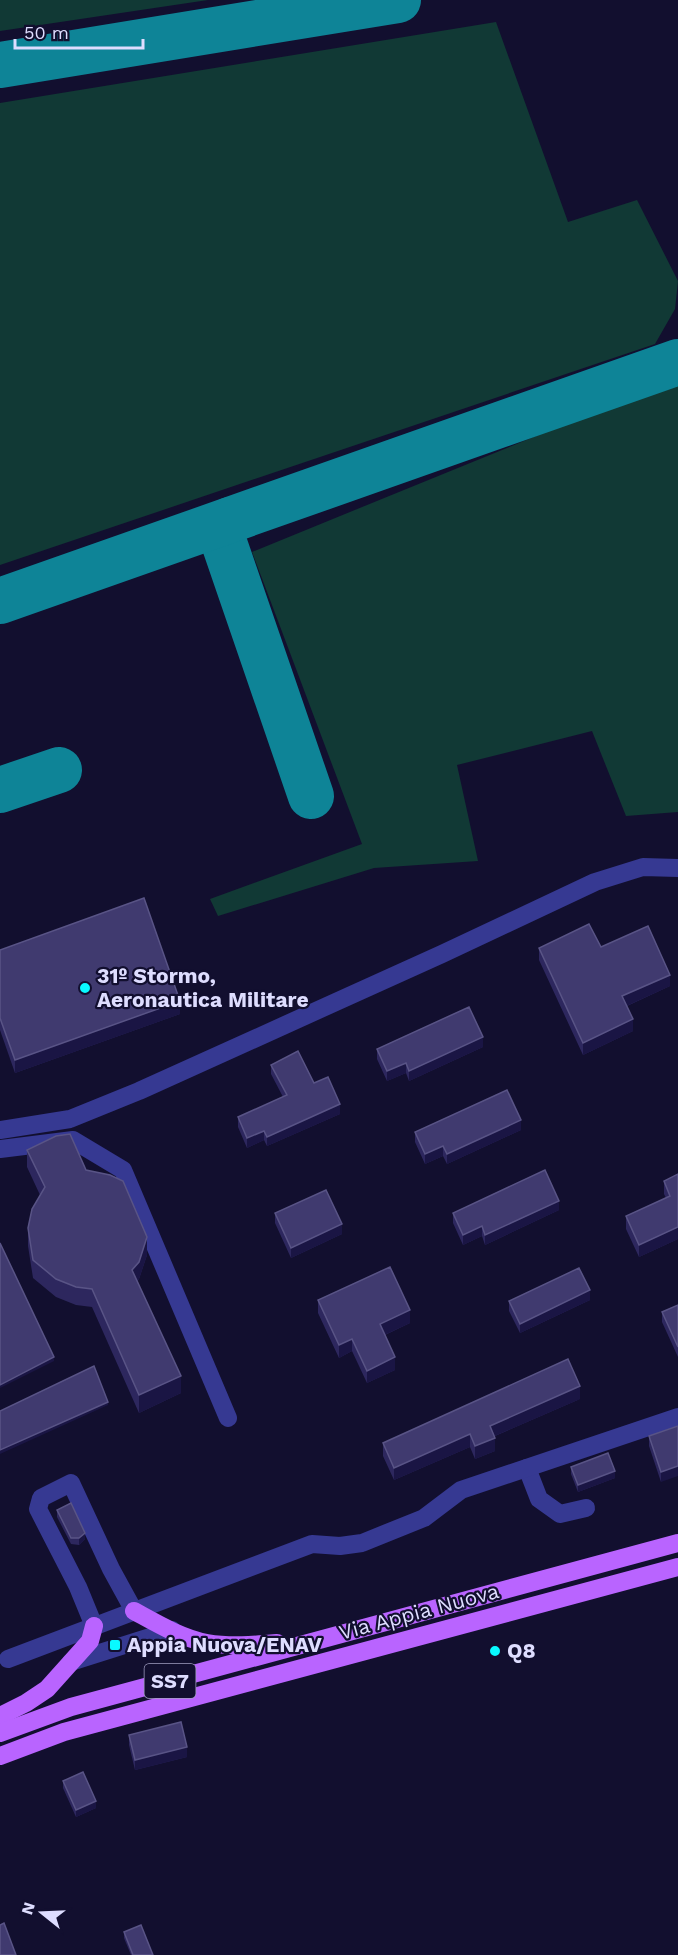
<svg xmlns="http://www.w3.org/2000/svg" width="678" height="1955" viewBox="0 0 678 1955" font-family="'Work Sans',sans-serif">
	<rect width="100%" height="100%" fill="#120f2f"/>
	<g fill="#113935">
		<path d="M0,0h208l-208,31z"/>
		<path d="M496,22l72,200 69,-22 41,81 -3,28 -20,35 -655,221v-462z"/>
		<path d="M674,383l4,1v428l-52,4 -34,-85 -135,34 21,96 -104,7 -156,48 -8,-17 152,-55 -110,-292 382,-156z"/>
	</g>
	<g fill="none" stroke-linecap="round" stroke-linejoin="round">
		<g stroke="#0e8497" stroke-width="46">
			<path d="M0,65l398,-65"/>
			<path d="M230,520l-9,14 90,262"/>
			<path d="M0,601l678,-239"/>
			<path d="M0,790l59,-20"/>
		</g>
		<g stroke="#363992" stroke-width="18">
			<path d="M0,1130l70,-11 69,-28 303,-137 153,-72 48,-15 35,1"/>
			<path d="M0,1149l73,-9 50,30 105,248"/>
			<path d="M527,1468l12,31 21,15 26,-6"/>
			<path d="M94,1626l-16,-39 -40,-78 3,-11 30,-15 40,86 23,42"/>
			<path d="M8,1659l304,-115 28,2 22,-3 62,-25 37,-28 217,-73"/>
			<path d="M71,1662l101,-32"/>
		</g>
		<g stroke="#b964ff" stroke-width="18">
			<path d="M134,1611c22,12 47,27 73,32 23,4 47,2 70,0"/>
			<path d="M0,1716l26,-13 21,-14 43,-48 4,-15"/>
			<path d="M0,1733l71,-26 607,-164"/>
			<path d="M0,1756l64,-24 614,-165"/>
		</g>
	</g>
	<g fill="#2d275e">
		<path d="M539,948l131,38 -43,20 6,25 -50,24 -44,-95z"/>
		<path d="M0,950l180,64 -165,59 -15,-43z"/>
		<path d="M483,1047l-74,34 -3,-8 -19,8 -10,-22v-10z"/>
		<path d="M271,1065l43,18 26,31 -73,32 -3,-6 -17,8 -9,-21v-10l45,-20 -12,-23z"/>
		<path d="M521,1130l-74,34 -4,-8 -18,8 -10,-22v-10z"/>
		<path d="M27,1150l59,20 61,85 -8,24 -2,3 44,111 -42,20 -47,-106 -16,-2 -20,-8 -23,-19 -5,-32v-18l12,-33 -13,-28z"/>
		<path d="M678,1174v65l-39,18 -13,-28v-13l40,-18 -2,-4v-13z"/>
		<path d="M559,1210l-74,35 -3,-9 -19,9 -10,-22v-10z"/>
		<path d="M275,1213l67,21 -51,24 -16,-35z"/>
		<path d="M318,1300l92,23 -25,12 10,35 -28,13 -15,-32 -13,7 -21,-45z"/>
		<path d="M590,1300l-70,33 -11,-22v-10z"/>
		<path d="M678,1305v52l-16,-35v-10z"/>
		<path d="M580,1399l-85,37v15l-20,8 -5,-12 -76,33 -11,-24v-13z"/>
		<path d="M678,1426l-17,56 -12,-36v-10z"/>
		<path d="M571,1467l44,11 -37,14 -7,-18z"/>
		<path d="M57,1510l28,29 -6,6 -8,-1 -14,-27z"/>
		<path d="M129,1735l58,22 -52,13 -6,-25z"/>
		<path d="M63,1781l33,27 -20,9 -13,-29z"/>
		<path d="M124,1932l29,23h-22l-7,-17z"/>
	</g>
	<g fill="#1a1544">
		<path d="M670,975v11l-48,22v-12z"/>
		<path d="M180,1001v13l-165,59v-13z"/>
		<path d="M633,1019v12l-50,24v-12z"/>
		<path d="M483,1037v10l-74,34v-10z"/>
		<path d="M406,1063v10l-19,8v-10z"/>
		<path d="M340,1104v10l-73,32v-9z"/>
		<path d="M521,1120v10l-74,34v-10z"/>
		<path d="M264,1131v9l-17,8v-10z"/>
		<path d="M443,1146v10l-18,8v-10z"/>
		<path d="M559,1201v9l-74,35v-10z"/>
		<path d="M342,1224v10l-51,24v-10z"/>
		<path d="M482,1226v10l-19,9v-10z"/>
		<path d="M678,1227v12l-39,18v-12z"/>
		<path d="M147,1237v18l-8,24 -7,9v-18z"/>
		<path d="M590,1290v10l-70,33v-9z"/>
		<path d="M410,1310v13l-30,14v-13z"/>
		<path d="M352,1339v12l-13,7v-13z"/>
		<path d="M54,1357v4l-54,27v-3z"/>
		<path d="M395,1357v13l-28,13v-12z"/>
		<path d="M181,1376v17l-42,20v-18z"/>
		<path d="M580,1386v13l-90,39v-12z"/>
		<path d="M108,1402v3l-108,49v-4z"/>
		<path d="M470,1434v13l-76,33v-12z"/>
		<path d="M495,1438v13l-20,8v-13z"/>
		<path d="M678,1466v10l-17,6v-10z"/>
		<path d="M615,1471v7l-37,14v-7z"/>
		<path d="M85,1533v6l-6,6v-7z"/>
		<path d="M187,1747v10l-52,13v-10z"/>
		<path d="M96,1801v7l-20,9v-7z"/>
	</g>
	<g fill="#403a6f" stroke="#595486" stroke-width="1.5">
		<path d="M144,898l36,103 -165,59 -15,-42v-68z"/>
		<path d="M589,924l12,23 47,-21 22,49 -48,21 11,23 -50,24 -44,-95z"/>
		<path d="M469,1007l14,30 -74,34 -3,-8 -19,8 -10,-22z"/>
		<path d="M298,1051l16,32 14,-6 12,27 -73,33 -3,-6 -17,7 -9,-21 49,-22 -16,-30z"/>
		<path d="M507,1090l14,30 -74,34 -4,-8 -18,8 -10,-22z"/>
		<path d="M70,1134l16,36 24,5 13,6 24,56 -8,25 -7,8 49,106 -42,19 -47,-106 -16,-2 -20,-8 -23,-19 -5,-32 4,-19 13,-22 -18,-37 29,-14z"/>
		<path d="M545,1170l14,31 -74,34 -3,-9 -19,9 -10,-22z"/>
		<path d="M678,1174v53l-39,18 -13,-29 44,-20 -6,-15z"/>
		<path d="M326,1190l16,34 -51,24 -16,-35z"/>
		<path d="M0,1243l54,114 -54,28z"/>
		<path d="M390,1267l20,43 -30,14 15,33 -28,14 -15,-32 -13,6 -21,-45z"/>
		<path d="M579,1268l11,22 -70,34 -11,-23z"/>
		<path d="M678,1305v42l-16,-35z"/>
		<path d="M568,1359l12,27 -90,40 5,12 -20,8 -5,-12 -76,34 -11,-25z"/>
		<path d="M94,1366l14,36 -108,48v-39z"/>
		<path d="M678,1426v40l-17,6 -12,-36z"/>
		<path d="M608,1453l7,18 -37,14 -7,-18z"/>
		<path d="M71,1503l14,30 -6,5h-8l-14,-28z"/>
		<path d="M181,1722l6,25 -52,13 -6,-25z"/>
		<path d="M83,1772l13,29 -20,9 -13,-29z"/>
		<path d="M4,1923l12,32h-16v-30z"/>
		<path d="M141,1925l12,30h-20l-9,-23z"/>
	</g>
	<g fill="#09f9ff" stroke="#120f2f" stroke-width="2">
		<circle cx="85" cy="988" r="6"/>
		<rect x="109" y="1639" width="12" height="12" rx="3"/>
		<circle cx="495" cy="1651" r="6"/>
	</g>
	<g text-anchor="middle" stroke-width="4.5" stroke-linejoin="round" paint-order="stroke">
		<rect fill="#120f2f" stroke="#a19fc1" stroke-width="1.5" x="144.5" y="1664" width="51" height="34" rx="4.5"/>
		<g font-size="20" font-weight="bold" fill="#deddff">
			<text x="170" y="1688">SS7</text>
		</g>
		<g font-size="21" font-weight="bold" fill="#deddff" stroke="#120f2f" text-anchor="start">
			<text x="97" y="983">31º Stormo,<tspan x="97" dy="24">Aeronautica Militare</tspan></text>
			<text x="127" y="1652">Appia Nuova/ENAV</text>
			<text x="507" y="1658">Q8</text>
		</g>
		<g font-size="21" fill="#deddff" stroke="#120f2f">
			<text transform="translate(419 1612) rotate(-15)" y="7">Via Appia Nuova</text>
		</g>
	</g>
	<g transform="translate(42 1913) rotate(288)" stroke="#120f2f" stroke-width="4.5" paint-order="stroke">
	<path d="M0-4.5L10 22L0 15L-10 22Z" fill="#deddff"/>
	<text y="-9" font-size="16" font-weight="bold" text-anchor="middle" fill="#deddff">N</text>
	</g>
	<path d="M15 39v9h128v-9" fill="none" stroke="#deddff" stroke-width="3"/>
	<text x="24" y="39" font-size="18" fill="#deddff" stroke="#120f2f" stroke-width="4.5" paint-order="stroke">50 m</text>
</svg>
